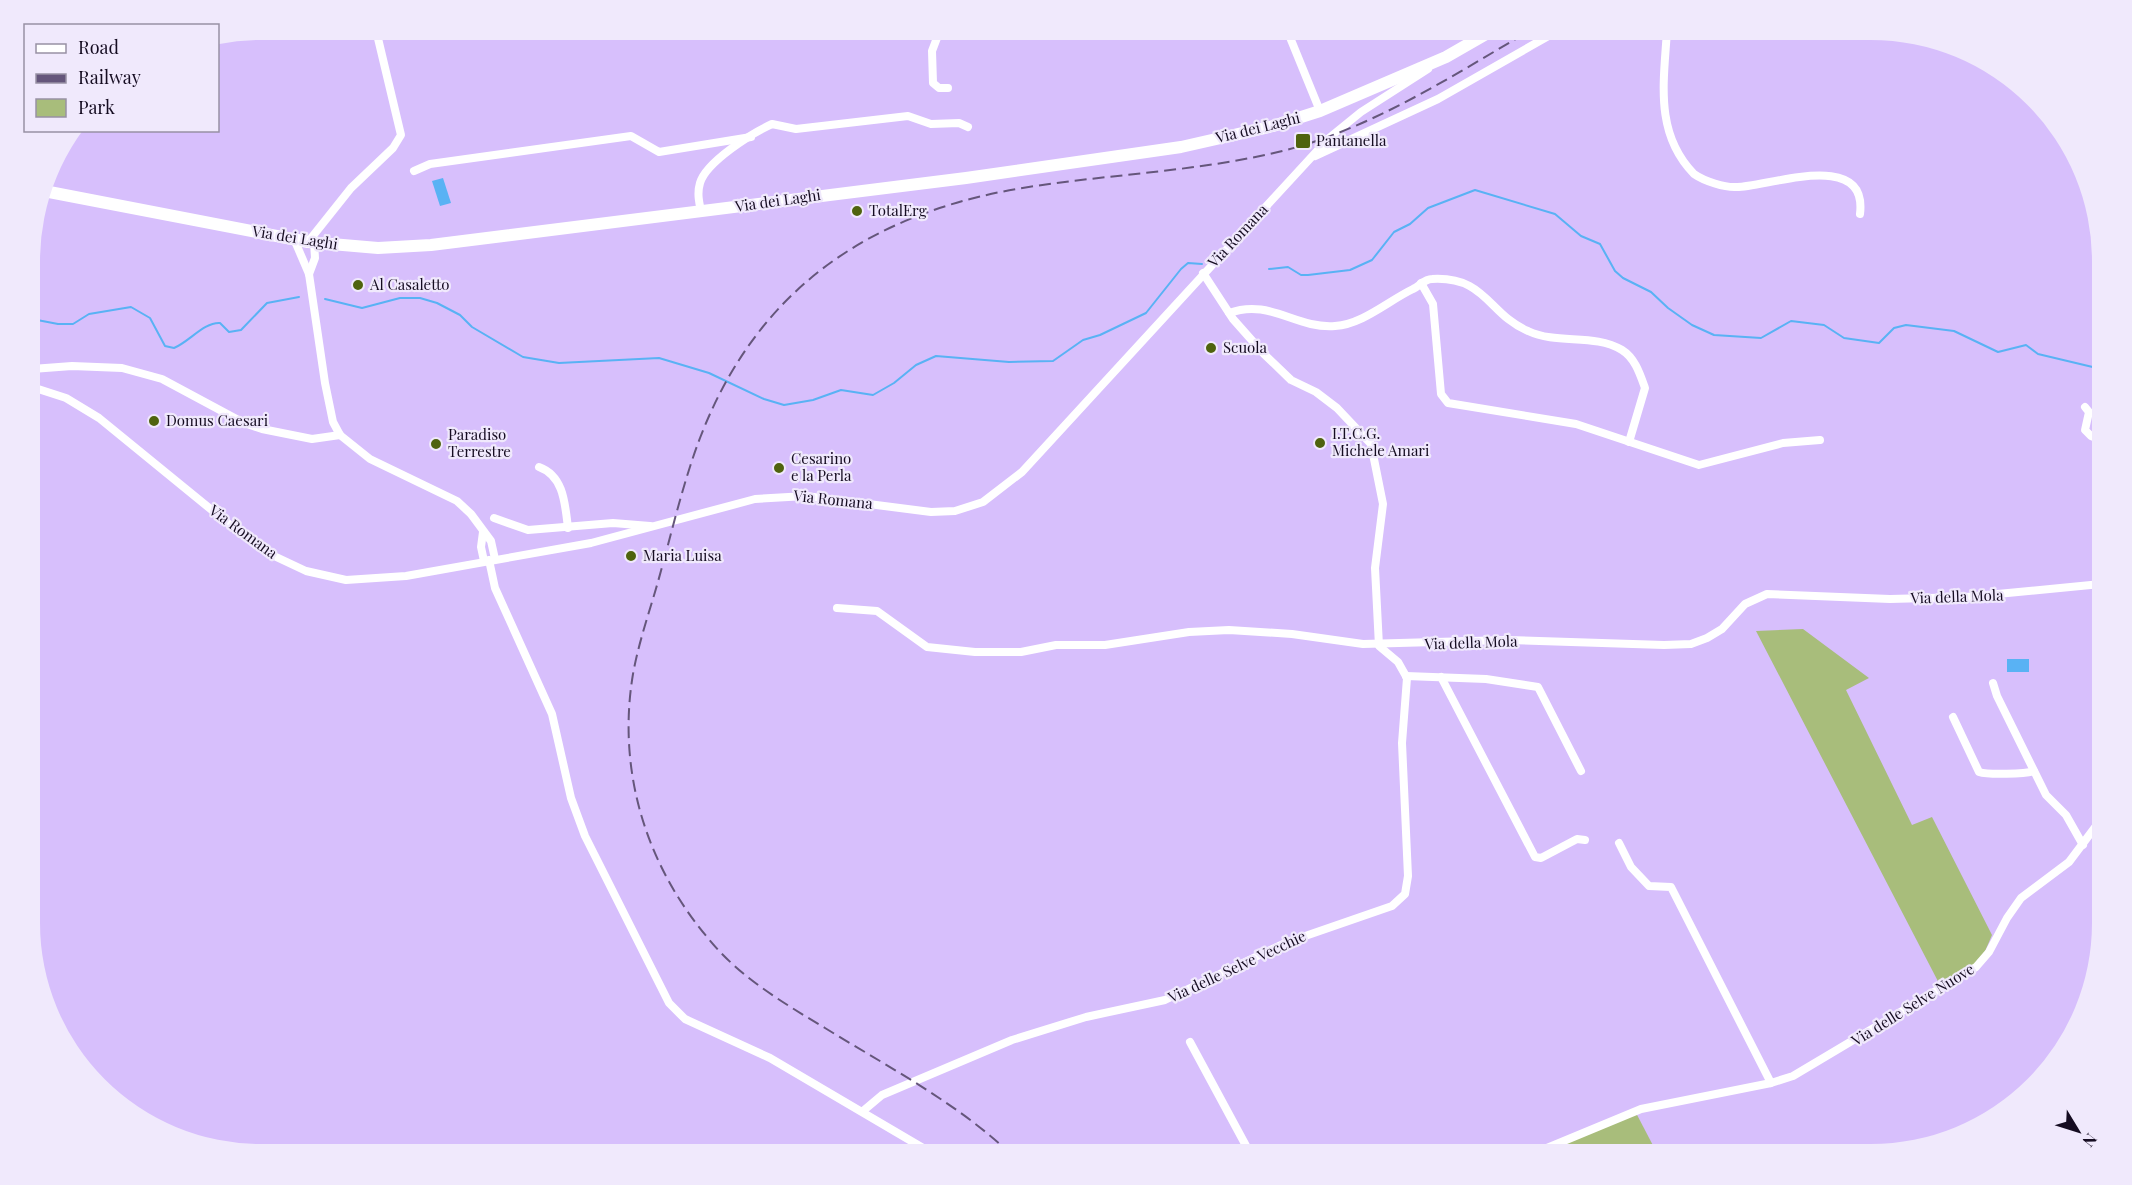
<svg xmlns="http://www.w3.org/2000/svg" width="2132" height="1185" viewBox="0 0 2132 1185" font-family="'Playfair Display',serif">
	<rect width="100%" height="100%" fill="#d7bffc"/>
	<g fill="#a8bd7b">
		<path d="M1803,629l66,49 -23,12 66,135 20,-8 60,118 -12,28 -38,26 -186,-358z"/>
		<path d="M1635,1111l23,44h-126z"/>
	</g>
	<g fill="#59b2f4">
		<path d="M443,178l8,25 -11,3 -8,-25z"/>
		<rect x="2007" y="659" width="22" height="13"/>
	</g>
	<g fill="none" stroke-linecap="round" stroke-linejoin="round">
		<g stroke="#59b2f4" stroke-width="2">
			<path d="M1269,269l19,-2 13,8h7l42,-5 22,-10 22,-28 16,-8 18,-16 47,-18 80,24 26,22 19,8 15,27 8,7 28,14 17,16 24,17 22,10 47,3 30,-17 33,4 20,13 35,5 15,-15 12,-3 48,6 44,21 28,-7 12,9 63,15"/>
			<path d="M325,299l37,9 38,-10h20l17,5 23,12 12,12 51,30 36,6 100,-5 50,15 55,26 20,6 29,-5 28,-10 32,5 21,-12 22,-18 20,-9 73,6 44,-1 30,-21 17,-5 46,-22 35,-44 7,-6 14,1"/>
			<path d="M32,319l26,5h15l16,-10 42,-7 19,11 15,28 9,2c15,-6 30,-26 46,-25l9,9 12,-2 26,-27 32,-6"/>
		</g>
		<g stroke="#fff" stroke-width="8">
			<path d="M940,30l-8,21 1,32 6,5h9"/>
			<path d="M1287,30l33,81"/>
			<path d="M1667,30c-3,51 -13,103 27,144 10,7 31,14 43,13 30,0 131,-39 123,27"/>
			<path d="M1315,156l123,-57 121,-69"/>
			<path d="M414,171l16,-7 201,-28 28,16 92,-15"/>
			<path d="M701,211c-2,-9 -4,-18 -1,-28 6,-21 52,-50 72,-59l24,5 112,-13 23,8 28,-1 9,4"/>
			<path d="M294,239l15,35 16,109 8,39 7,13 30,24 87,42 14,13 20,27 4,18"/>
			<path d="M308,242l43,-54 42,-40 8,-13 -25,-105"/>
			<path d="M309,274l6,-16 -1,-16"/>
			<path d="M1421,283l12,21 8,90 7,9 128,21 123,41 84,-22 37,-3"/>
			<path d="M1229,313c41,-15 66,16 106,13 28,-2 53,-25 78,-37 7,-3 11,-10 19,-10 54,-3 56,35 96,52 30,14 66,2 94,19 13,8 18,24 23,38l-16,54"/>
			<path d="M32,369l40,-3 50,2 40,11 82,44 18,6 50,10 28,-4"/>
			<path d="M32,387l34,11 33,20 136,111 37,26 34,16 40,9 60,-4 185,-33 164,-44 51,-3 125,16 24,-1 28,-9 39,-30 307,-334 32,-26 67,-43"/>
			<path d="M2085,407l4,5 -4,18 6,6 10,4"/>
			<path d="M539,467c25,9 26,37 29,61"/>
			<path d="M494,518l34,12 85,-7 37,3"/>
			<path d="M483,532l-2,15 3,14"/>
			<path d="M489,560l6,28 57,126 19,84 14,38 84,167 16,16 85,39 165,97"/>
			<path d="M837,608l40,3 50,36 48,5h46l35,-7h49l84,-13 40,-2 63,4 71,10 144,-4 157,5 27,-1 16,-6 15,-9 23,-25 22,-10 123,5 76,-2 135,-13"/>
			<path d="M1406,676l80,3 52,8 43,84"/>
			<path d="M1441,677l94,180 6,1 36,-19 8,1"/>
			<path d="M1993,683l4,13 49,99 20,20 17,30"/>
			<path d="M1953,717l26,55c9,3 46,2 55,-1"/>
			<path d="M1619,843l12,24 18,19 22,1 100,196"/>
			<path d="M1190,1042l61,113"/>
			<path d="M863,1111l19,-16 130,-55 74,-23 79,-17 120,-57 107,-37 13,-12 3,-18 -6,-133 5,-65 -9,-16 -19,-16 -4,-78 8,-64 -12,-60 -34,-36 -21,-16 -25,-12 -27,-26 -31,-35 -30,-46"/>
			<path d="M1530,1155l111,-46 130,-26 22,-7 183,-109 13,-15 18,-34 14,-20 48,-36 33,-44"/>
		</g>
		<path stroke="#fff" stroke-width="12" d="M44,191l264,51 70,6 53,-3 535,-67 215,-31 92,-21 47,-15 126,-54 47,-27"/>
		<path stroke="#65567b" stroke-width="2" stroke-dasharray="12 6" stroke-linecap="butt" d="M1012,1155c-55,-52 -122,-87 -187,-127 -43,-26 -86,-51 -118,-91 -62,-74 -90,-168 -74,-263 5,-28 14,-55 22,-82 15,-51 26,-104 45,-154 59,-154 177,-229 335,-252 81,-12 163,-15 243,-34 92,-22 172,-75 253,-122"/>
	</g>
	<g fill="#4f630e" stroke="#f0e9fc" stroke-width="2">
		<rect x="1295" y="133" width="16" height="16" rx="3"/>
		<circle cx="857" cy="211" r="6"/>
		<circle cx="358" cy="285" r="6"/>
		<circle cx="1211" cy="348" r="6"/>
		<circle cx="154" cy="421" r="6"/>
		<circle cx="1320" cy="443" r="6"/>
		<circle cx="436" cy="444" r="6"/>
		<circle cx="779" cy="468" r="6"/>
		<circle cx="631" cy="556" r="6"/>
	</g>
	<g text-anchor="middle" stroke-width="4.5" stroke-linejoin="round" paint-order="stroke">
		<g font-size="15" fill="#150c21" stroke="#f0e9fc">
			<text transform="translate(1258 128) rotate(-14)" y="5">Via dei Laghi</text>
			<text transform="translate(778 201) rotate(-8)" y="5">Via dei Laghi</text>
			<text transform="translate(1238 236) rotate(-47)" y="5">Via Romana</text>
			<text transform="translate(295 238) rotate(9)" y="5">Via dei Laghi</text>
			<text transform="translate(833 500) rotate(6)" y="5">Via Romana</text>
			<text transform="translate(243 532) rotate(36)" y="5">Via Romana</text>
			<text transform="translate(1957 597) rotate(-2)" y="5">Via della Mola</text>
			<text transform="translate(1471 643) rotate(-2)" y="5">Via della Mola</text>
			<text transform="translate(1237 967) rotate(-25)" y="5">Via delle Selve Vecchie</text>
			<text transform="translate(1913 1005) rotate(-32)" y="5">Via delle Selve Nuove</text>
		</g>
		<g font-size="15" fill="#150c21" stroke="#f0e9fc" text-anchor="start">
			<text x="1316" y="146">Pantanella</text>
			<text x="869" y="216">TotalErg</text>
			<text x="370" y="290">Al Casaletto</text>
			<text x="1223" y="353">Scuola</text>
			<text x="166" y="426">Domus Caesari</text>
			<text x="1332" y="439">I.T.C.G.<tspan x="1332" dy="17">Michele Amari</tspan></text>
			<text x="448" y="440">Paradiso<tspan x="448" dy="17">Terrestre</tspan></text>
			<text x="791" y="464">Cesarino<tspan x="791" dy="17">e la Perla</tspan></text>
			<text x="643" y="561">Maria Luisa</text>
		</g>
	</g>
	<path d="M0 0H2132V1185H0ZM261 40H1871A221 221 0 0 1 2092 261V923A221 221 0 0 1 1871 1144H261A221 221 0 0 1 40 923V261A221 221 0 0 1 261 40Z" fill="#f0e9fc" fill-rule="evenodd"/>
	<rect x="24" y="24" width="195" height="108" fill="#f0e9fc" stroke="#9891a4" stroke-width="1.5"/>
	<rect x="36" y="44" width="30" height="9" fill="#ffffff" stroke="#9891a4" stroke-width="1.5"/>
	<text x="78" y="54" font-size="18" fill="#150c21">Road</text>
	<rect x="36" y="74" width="30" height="9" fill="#65567b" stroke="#9891a4" stroke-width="1.5"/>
	<text x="78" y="84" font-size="18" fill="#150c21">Railway</text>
	<rect x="36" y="99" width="30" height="18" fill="#a8bd7b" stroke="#9891a4" stroke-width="1.5"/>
	<text x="78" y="114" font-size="18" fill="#150c21">Park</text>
	<g transform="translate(2078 1131) rotate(128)" stroke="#f0e9fc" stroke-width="4.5" paint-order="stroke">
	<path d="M0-4.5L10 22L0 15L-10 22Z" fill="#150c21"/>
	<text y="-9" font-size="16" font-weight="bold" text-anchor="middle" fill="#150c21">N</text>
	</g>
</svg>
